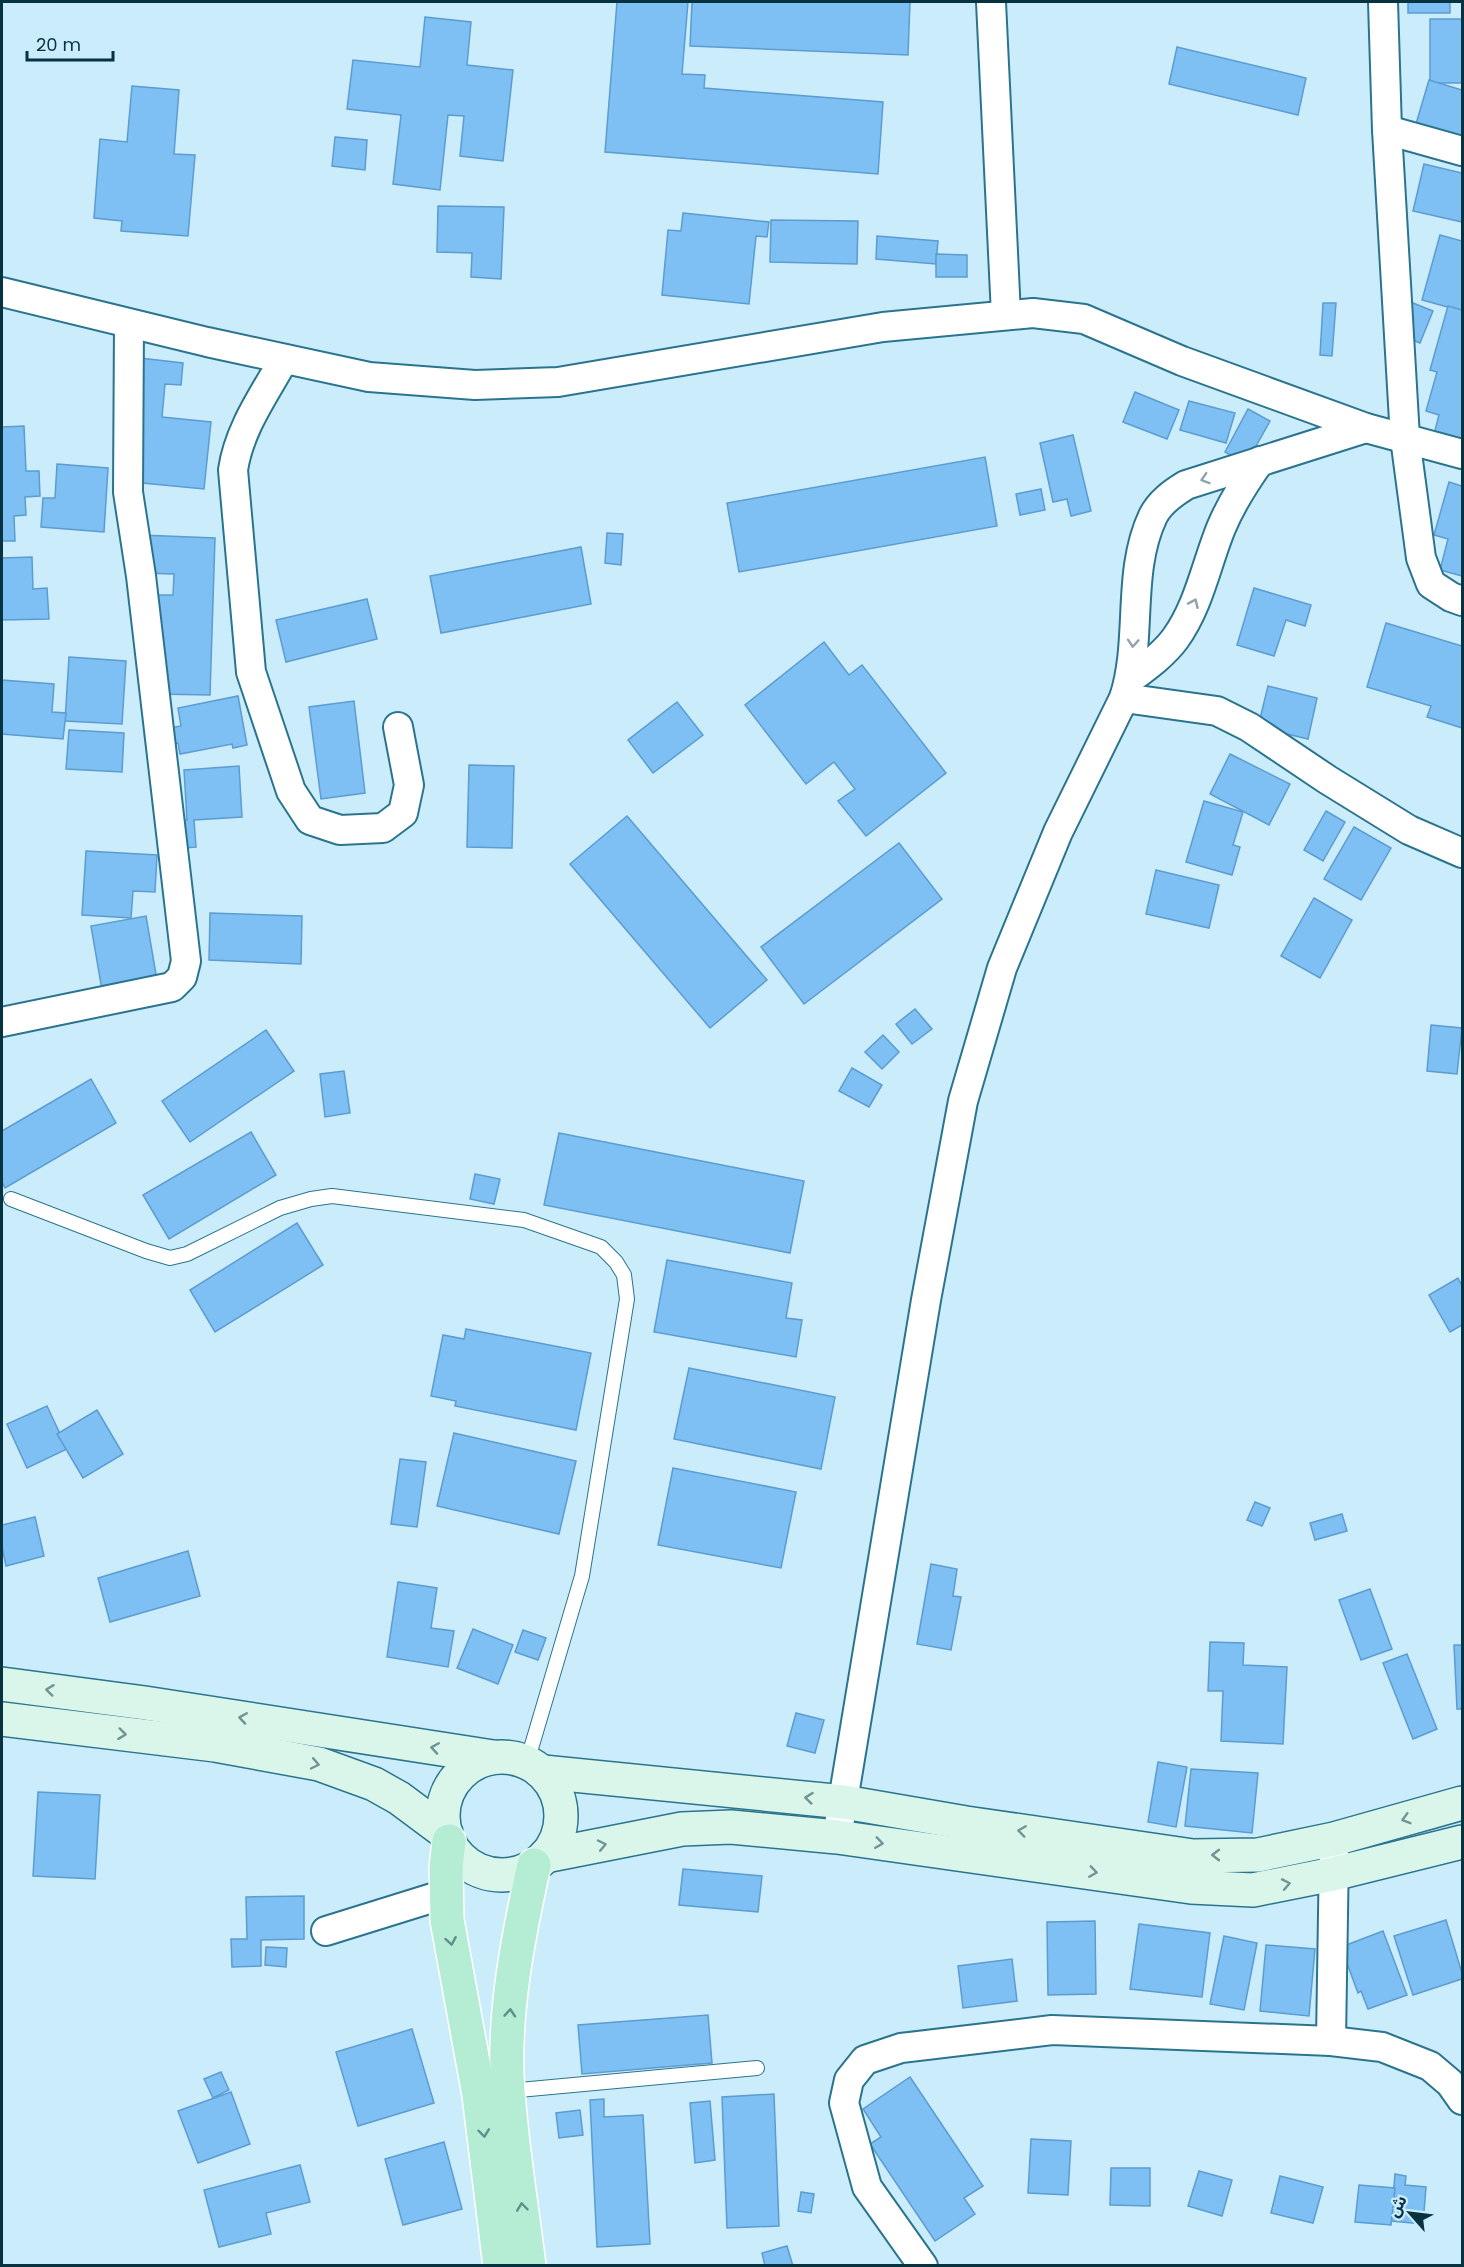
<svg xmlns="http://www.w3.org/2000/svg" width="1464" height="2267" viewBox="0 0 1464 2267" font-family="Poppins,'Noto Sans Arabic',sans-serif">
	<rect width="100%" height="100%" fill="#cbedfb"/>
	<g fill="#7ebff4" stroke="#5c9cd0" stroke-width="1.5">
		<path d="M617,2h71l-6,72 23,1 -1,13 179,14 -5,72 -273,-22z"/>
		<path d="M692,2h218l-2,53 -218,-9z"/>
		<rect x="1408" y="2" width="42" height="11"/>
		<path d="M425,17l46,5 -4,43 46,5 -10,91 -43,-5 4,-40 -16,-1 -8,75 -47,-6 8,-69 -54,-6 6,-49 67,7z"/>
		<rect x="1430" y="19" width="32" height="64"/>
		<path d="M1177,47l129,31 -8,37 -129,-31z"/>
		<path d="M1429,80l33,10v59l-49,-15z"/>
		<path d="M132,86l47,4 -5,64 21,1 -7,81 -67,-5 1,-10 -28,-3 6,-79 27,3z"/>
		<path d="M335,137l32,3 -2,30 -33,-4z"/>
		<path d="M1424,164l38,9v49l-49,-11z"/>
		<path d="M438,206l66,1 -3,72 -30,-2 1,-24 -35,-1z"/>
		<path d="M683,213l86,9 -2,15 -11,-1 -7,68 -87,-9 6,-65 13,1z"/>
		<path d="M771,220l87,1 -1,43 -87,-2z"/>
		<path d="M1440,235l22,6v70l-40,-11z"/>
		<path d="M877,236l61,5 -2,23 -60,-5z"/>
		<path d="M936,254l31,1v22h-31z"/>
		<path d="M1408,301l25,10 -13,32 -25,-10z"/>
		<path d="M1323,303h13l-4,53 -12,-1z"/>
		<path d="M1448,306l14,4v136l-29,-8 6,-23 -13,-4 11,-39 -7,-2z"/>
		<path d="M131,357l52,6 -2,22 -16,-1 -3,33 49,5 -7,67 -72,-7z"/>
		<path d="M1135,392l44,18 -12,29 -44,-17z"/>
		<path d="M1189,401l46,12 -9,30 -46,-13z"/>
		<path d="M1248,409l22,12 -24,43 -21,-12z"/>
		<path d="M24,426l2,45h13l1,25 -15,1 1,18 -12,1 1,25h-13v-114z"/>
		<path d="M1073,435l18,76 -20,5 -4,-17 -14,3 -13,-59z"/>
		<path d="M985,457l12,69 -258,46 -12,-69z"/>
		<path d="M57,464l51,4 -4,64 -63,-5 2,-29h12z"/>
		<path d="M1449,482l13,4v90l-22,-6 8,-31 -14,-4z"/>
		<path d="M1041,489l4,21 -25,5 -4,-21z"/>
		<path d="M607,533l16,1 -2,31 -16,-2z"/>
		<path d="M141,535l74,3 -5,157 -55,-1 3,-99h15l1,-21 -34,-1z"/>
		<path d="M581,547l10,57 -150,29 -11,-57z"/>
		<path d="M32,557l1,32 14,-1 2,31 -47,1v-62z"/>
		<path d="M1254,588l57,17 -6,21 -19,-6 -12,36 -37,-11z"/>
		<path d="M367,599l10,40 -91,23 -10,-42z"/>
		<path d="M1386,623l76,23v82l-35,-11 4,-11 -64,-19z"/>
		<path d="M824,642l25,33 13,-10 84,108 -80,63 -28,-35 17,-12 -21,-27 -28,22 -61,-79z"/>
		<path d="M69,657l57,4 -4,63 -57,-3z"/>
		<path d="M2,680l52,4 -2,28 14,1 -3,26 -61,-5z"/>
		<path d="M1268,686l49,12 -9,41 -50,-12z"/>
		<path d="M238,696l9,49 -14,3 -1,-4 -52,10 -2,-11 -12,2 -3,-16 18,-3 -3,-18z"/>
		<path d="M354,701l11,92 -44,6 -12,-92z"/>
		<path d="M677,702l26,33 -50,38 -25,-33z"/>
		<path d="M69,730l55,3 -2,39 -56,-3z"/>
		<path d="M1230,754l60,30 -21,41 -59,-31z"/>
		<path d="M469,765l45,1 -2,82 -45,-1z"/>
		<path d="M239,766l3,51 -48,3 2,27 -24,2 -1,-28 16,-1 -3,-50z"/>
		<path d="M1204,801l39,11 -10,33 7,2 -8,28 -46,-13z"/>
		<path d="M1326,811l19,11 -22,39 -19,-11z"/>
		<path d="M627,816l140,164 -57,48 -140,-164z"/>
		<path d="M1354,827l37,21 -30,52 -37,-21z"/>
		<path d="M899,843l43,56 -138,105 -43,-57z"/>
		<path d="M86,851l71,4 -2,37 -22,-1 -2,27 -49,-3z"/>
		<path d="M1156,870l63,15 -10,43 -63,-14z"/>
		<path d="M1314,898l38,22 -32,58 -39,-22z"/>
		<path d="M210,913l92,3 -1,48 -92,-4z"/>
		<path d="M146,916l12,70 -55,10 -12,-70z"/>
		<path d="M915,1009l17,20 -20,15 -16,-20z"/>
		<path d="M1431,1025l31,3 -5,46 -30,-3z"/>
		<path d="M266,1030l28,41 -104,71 -28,-41z"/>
		<path d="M883,1035l16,17 -17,17 -17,-17z"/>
		<path d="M852,1068l30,17 -13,22 -30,-16z"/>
		<path d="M344,1071l6,42 -25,4 -5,-43z"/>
		<path d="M91,1079l25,44 -111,65 -3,-6v-51z"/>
		<path d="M251,1132l25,43 -107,64 -26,-44z"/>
		<path d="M559,1133l245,48 -14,72 -246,-48z"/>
		<path d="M475,1174l25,5 -6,25 -24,-5z"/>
		<path d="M297,1223l26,42 -108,67 -25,-42z"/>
		<path d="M667,1260l125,23 -6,35 16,2 -6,37 -142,-25z"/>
		<path d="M1458,1278l4,8v39l-12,7 -21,-37z"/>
		<path d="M466,1329l125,24 -15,77 -121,-24 1,-5 -25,-5 12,-61 21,4z"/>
		<path d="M689,1368l146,29 -14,72 -147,-30z"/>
		<path d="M47,1406l20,43 -40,19 -20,-44z"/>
		<path d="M97,1410l26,44 -40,24 -26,-44z"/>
		<path d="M454,1433l122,28 -17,73 -122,-28z"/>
		<path d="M400,1459l26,3 -9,65 -26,-3z"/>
		<path d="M673,1468l123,24 -15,76 -123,-23z"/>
		<path d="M1255,1502l15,6 -8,18 -15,-6z"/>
		<path d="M1342,1514l5,17 -32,9 -5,-17z"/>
		<path d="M35,1517l9,39 -38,10 -4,-19v-22z"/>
		<path d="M188,1551l12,45 -90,26 -12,-44z"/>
		<path d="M931,1564l26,5 -4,27 8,1 -10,53 -34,-6z"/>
		<path d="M398,1582l39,6 -6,40 23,3 -6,36 -61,-10z"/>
		<path d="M1370,1589l22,60 -31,11 -22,-60z"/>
		<path d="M473,1629l40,16 -15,39 -41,-16z"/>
		<path d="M523,1630l23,8 -8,22 -23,-8z"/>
		<path d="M1210,1642l34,1 -1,22 44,2 -4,77 -62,-3 2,-50h-15z"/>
		<path d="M1454,1645h8v64h-5z"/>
		<path d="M1407,1654l30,75 -24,10 -30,-76z"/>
		<path d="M796,1713l28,7 -9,33 -28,-7z"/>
		<path d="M1158,1762l29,5 -11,60 -28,-5z"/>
		<path d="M1191,1769l67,4 -6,60 -67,-7z"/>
		<path d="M38,1792l62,3 -5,84 -62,-3z"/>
		<path d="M683,1869l79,7 -4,36 -79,-7z"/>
		<path d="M304,1896v43l-43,1v26l-29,1 -1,-28h16l-1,-42z"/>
		<path d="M1446,1920l16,53v6l-49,16 -19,-59z"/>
		<path d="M1095,1921l1,73 -48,1 -1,-73z"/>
		<path d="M1139,1924l71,9 -8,64 -72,-8z"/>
		<path d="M1383,1931l24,64 -39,14 -7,-18 -3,2 -17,-46z"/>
		<path d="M1224,1936l33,7 -13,67 -34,-6z"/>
		<path d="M1266,1945l49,4 -6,67 -49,-5z"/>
		<path d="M266,1947l21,1 -1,19 -21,-2z"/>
		<path d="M1012,1959l5,42 -54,7 -5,-42z"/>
		<path d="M708,2015l4,48 -130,11 -4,-49z"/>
		<path d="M412,2029l22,74 -76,23 -22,-74z"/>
		<path d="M221,2072l8,18 -16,8 -9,-19z"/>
		<path d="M910,2077l73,109 -19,12 11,16 -40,27 -65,-97 11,-7 -18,-28z"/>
		<path d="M231,2092l19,52 -52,19 -20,-52z"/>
		<path d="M774,2094l5,132 -52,2 -5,-131z"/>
		<path d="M604,2099v18l39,-2 7,129 -53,3 -7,-147z"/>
		<path d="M710,2101l5,59 -20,3 -5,-60z"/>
		<path d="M580,2110l3,25 -24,3 -3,-25z"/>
		<path d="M1031,2139l40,2 -3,54 -40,-2z"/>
		<path d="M444,2142l18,67 -59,16 -18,-66z"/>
		<path d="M300,2165l10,37 -44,11 5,21 -52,13 -15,-57z"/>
		<path d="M1111,2168h39v38l-40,-1z"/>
		<path d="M1199,2171l33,9 -10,36 -34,-10z"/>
		<path d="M1395,2174l11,2 -1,9 21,2 -3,37 -32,-3z"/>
		<path d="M1280,2176l43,11 -10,36 -42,-10z"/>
		<path d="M1359,2185l36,3 -4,37 -36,-3z"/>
		<path d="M801,2192l13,2 -3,19 -13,-2z"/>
		<path d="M787,2246l6,20h-28l-3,-13z"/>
	</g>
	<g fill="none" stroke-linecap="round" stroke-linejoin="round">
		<g stroke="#2b748e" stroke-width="16">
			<g id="lane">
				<path d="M11,1199l135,52 24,7 17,-4 93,-46 31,-9 21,-3 192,24 77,27 15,15 8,13 3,24 -45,277 -55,186"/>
				<path d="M508,2091l249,-23"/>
			</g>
		</g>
		<g stroke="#2b748e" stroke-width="32">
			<g id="street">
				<path d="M991,2l15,313"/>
				<path d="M1383,2l4,128 18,308 16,120 10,26 20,13 11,4"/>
				<path d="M1387,130l75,21"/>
				<path d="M2,292l205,50 162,35 106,8 83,-3 325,-55 150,-14 51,6 98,42 184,67 96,26"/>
				<path d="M284,359c-20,36 -45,70 -51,111l18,202 40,119 19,29 30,10 43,-2 20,-15 6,-28 -11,-58"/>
				<path d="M1130,679c16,-12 33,-24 45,-40 24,-33 31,-74 46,-111 10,-24 24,-46 39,-67"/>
				<path d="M1124,698l93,13 32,16 79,53 81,50 53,23"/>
				<path d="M2,1022l170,-35 10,-10 4,-16 -45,-385 -13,-84 1,-168"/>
				<path d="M837,1837l89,-537 37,-199 39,-133 56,-136 66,-134c19,-58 2,-125 29,-182 7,-14 20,-23 33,-31l180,-57"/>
				<path d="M326,1931l119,-37"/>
				<path d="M1331,2041l3,-190"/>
				<path d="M923,2266l-56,-79 -23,-84 5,-23 16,-20 36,-12 151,-18 279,11 51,6 48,19 20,17 12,17"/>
			</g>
		</g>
		<g stroke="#2b748e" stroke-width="36">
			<g id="secondary">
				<path d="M2,1684l143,19 348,54"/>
				<path d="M2,1719l213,26 104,19 55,20 25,14 47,35"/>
				<circle cx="502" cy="1816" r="59"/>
				<path d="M543,1772l301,30 122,21 227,33 65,-1 76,-16 128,-36"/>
				<path d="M545,1856l137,-27 49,-2 106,10 354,50 62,3 80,-16 129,-32"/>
			</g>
		</g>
		<g stroke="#fff" stroke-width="36">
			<g id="primary">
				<path d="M449,1841l-3,27 1,52 32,175 21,171"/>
				<path d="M529,2266c-7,-58 -17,-116 -21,-174 -6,-74 10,-155 26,-227"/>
			</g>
		</g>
		<use href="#lane" stroke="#fff" stroke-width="14"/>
		<use href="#street" stroke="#fff" stroke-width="28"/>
		<use href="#secondary" stroke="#daf6ea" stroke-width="33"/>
		<use href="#primary" stroke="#b4edd4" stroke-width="33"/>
	</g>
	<defs><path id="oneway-chevron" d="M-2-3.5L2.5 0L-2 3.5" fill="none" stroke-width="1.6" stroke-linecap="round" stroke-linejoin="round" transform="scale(1.5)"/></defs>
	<g stroke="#8fa3a9">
		<use href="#oneway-chevron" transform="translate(1205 479) rotate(162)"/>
		<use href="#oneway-chevron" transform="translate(1194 603) rotate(-66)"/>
		<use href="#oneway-chevron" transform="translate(1133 643) rotate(94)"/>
	</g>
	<g stroke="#709494">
		<use href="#oneway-chevron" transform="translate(50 1690) rotate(-173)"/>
		<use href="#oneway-chevron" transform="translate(243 1718) rotate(-171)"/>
		<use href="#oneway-chevron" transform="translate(122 1734) rotate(7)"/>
		<use href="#oneway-chevron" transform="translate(435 1748) rotate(-171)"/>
		<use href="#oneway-chevron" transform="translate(315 1764) rotate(12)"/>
		<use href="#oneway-chevron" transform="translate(809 1798) rotate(-174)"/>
		<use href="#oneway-chevron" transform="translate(1406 1819) rotate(164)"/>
		<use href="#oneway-chevron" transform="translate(1022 1831) rotate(-172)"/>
		<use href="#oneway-chevron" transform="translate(879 1843) rotate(8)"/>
		<use href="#oneway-chevron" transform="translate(602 1845) rotate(-12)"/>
		<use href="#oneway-chevron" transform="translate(1216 1855) rotate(180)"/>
		<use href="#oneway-chevron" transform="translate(1093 1872) rotate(8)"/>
		<use href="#oneway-chevron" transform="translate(1286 1884) rotate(-11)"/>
	</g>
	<g stroke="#5e908a">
		<use href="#oneway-chevron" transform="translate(451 1941) rotate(80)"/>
		<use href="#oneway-chevron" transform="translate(510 2013) rotate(-86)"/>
		<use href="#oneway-chevron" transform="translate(484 2133) rotate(83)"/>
		<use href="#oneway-chevron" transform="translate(522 2207) rotate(-97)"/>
	</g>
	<rect width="1464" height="2267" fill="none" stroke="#07323f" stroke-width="6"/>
	<g transform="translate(1410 2213) rotate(298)" stroke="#cbedfb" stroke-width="4.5" paint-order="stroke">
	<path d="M0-4.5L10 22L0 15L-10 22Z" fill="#07323f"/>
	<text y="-9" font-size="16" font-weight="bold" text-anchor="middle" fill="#07323f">ش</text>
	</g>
	<path d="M27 51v9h86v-9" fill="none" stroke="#07323f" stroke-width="3"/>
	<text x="36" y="51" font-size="18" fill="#07323f" stroke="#cbedfb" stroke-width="4.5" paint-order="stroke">20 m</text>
</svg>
